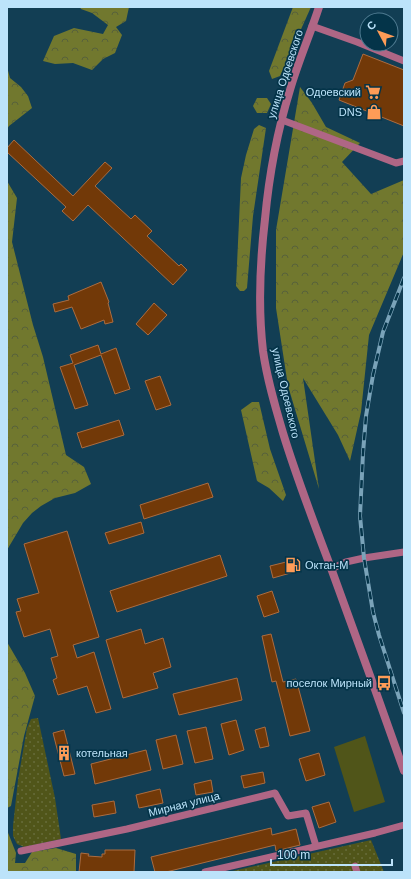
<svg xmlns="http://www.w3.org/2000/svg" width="411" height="879" viewBox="0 0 411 879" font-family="Arial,sans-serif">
	<defs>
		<pattern id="grass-dots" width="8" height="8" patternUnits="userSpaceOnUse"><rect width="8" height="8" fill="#505519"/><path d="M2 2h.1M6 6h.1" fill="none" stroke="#676d3b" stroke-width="1.8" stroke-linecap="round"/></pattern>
		<pattern id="forest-crowns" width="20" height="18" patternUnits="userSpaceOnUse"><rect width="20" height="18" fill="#71782e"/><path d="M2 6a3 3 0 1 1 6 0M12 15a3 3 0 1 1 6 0" fill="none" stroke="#57613b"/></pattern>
	</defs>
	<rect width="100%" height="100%" fill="#123e54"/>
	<g fill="url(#grass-dots)">
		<path d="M38,718l17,80 6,41 -37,8 -7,-3 -4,-8v-10l5,-46 9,-52 4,-9z"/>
		<path d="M371,840l13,32h-156z"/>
	</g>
	<g fill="url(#forest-crowns)">
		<path d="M80,7h49l-3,14 -10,6 6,8 -7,18 -12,6 -11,11 -19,-7 -18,1 -12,-3 11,-25 20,-8 29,6 5,-9 -16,-12 -11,-4z"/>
		<path d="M293,7h18l-31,69 -8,3 -3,-8z"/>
		<path d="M7,67l3,11 11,9 7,9 4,12 -23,18 -2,3z"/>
		<path d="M300,87l12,16 14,24 34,16 -18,19 29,32 33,-14v72l-35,83 -8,77 -11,49 -12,-26 -35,-57 16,111 -31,-103 -12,-78v-78z"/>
		<path d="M257,98h10l4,6 -4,9h-10l-4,-7z"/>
		<path d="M259,125l7,3 -13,88 -6,72 -3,3h-4l-4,-5 5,-108 5,-23 8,-26z"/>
		<path d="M7,181l10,17 -5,44 21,83 10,32 23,98 18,12 7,17 -16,9 -20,5 -14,8 -9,7 -9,10 -16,27v21z"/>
		<path d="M252,402h7l11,47 16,46 -3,6 -14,-13 -12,-7 -16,-71z"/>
		<path d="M7,642l18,31 10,23 -11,40 -13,70 -4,2z"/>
		<path d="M7,830l9,23 -1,10h10l7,-11 24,-4 20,6v18h-69z"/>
	</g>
	<path fill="#505519" d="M365,736l20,66 -31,10 -20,-65z"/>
	<g fill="#723908" stroke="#ac6c3f">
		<path d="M363,54l41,16v56l-65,-26 6,-17 8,-3z"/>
		<path d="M14,140l59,56 32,-34 7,6 -17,18 36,33 4,-4 17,16 -5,5 32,30 2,-2 6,6 -14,15 -85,-80 -15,16 -11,-10 4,-4 -59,-55v-4z"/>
		<path d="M101,282l8,20 -1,1 5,19 -8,2 -1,-4 -23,9 -9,-22 -17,5 -2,-8 16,-4 -1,-4z"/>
		<path d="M154,303l13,12 -19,20 -12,-11z"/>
		<path d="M98,345l3,9 15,-6 14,41 -15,5 -14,-39 -27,10 14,40 -13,4 -15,-42 13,-4 -3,-8z"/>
		<path d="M160,376l11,29 -15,5 -11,-29z"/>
		<path d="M119,420l5,15 -42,13 -5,-15z"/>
		<path d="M208,483l5,14 -69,22 -4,-14z"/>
		<path d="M141,522l3,11 -35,11 -4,-11z"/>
		<path d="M67,531l32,106 -26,8 4,13 17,-6 17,57 -15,4 -9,-27 -29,9 -5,-15 4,-2 -6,-20 7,-2 -8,-27 -26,8 -8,-25 5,-1 -4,-12 22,-6 -15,-49z"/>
		<path d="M220,555l7,21 -110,36 -7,-21z"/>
		<path d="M298,559l3,11 -28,8 -3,-12z"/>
		<path d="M272,591l7,21 -15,5 -7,-21z"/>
		<path d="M141,629l4,15 18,-6 8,29 -18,6 5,15 -35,10 -17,-58z"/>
		<path d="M271,634l12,48 13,-3 14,52 -20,5 -14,-55 -4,1 -10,-46z"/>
		<path d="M237,678l5,22 -63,15 -6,-21z"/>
		<path d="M236,720l8,30 -15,5 -8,-31z"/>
		<path d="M206,727l7,32 -18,4 -8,-32z"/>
		<path d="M265,727l4,19 -9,2 -5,-18z"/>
		<path d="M64,730l11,44 -11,2 -11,-43z"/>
		<path d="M176,735l7,29 -20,5 -7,-29z"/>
		<path d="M146,750l5,20 -56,14 -4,-20z"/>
		<path d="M319,753l6,22 -19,6 -7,-22z"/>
		<path d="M263,772l2,11 -21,5 -3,-12z"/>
		<path d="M211,780l2,12 -17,3 -2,-11z"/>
		<path d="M160,789l3,14 -24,5 -3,-13z"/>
		<path d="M114,801l2,12 -22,4 -2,-12z"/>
		<path d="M329,802l7,20 -17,6 -7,-21z"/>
		<path d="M271,828l1,7 24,-6 4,16 -24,6 -1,-6 -109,27h-11l-4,-15z"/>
		<path d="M105,850h30l-1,22h-55l2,-19 8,1 -1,2 14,1v-3h3z"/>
	</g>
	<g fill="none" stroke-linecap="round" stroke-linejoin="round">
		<g stroke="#af6685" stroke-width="7">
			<path d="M312,26l45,16 47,19"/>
			<path d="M282,120l114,43 8,-2"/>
			<path d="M331,569l15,-7 18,-4 40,-6"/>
			<path d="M21,851l106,-22 148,-36 13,23 18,-3 10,33"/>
			<path d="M355,866l2,6"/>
			<path d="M205,872l170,-39 29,-8"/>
		</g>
		<path stroke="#af6685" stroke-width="8" d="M319,7c-9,28 -21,55 -29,83 -13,42 -21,86 -25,129 -5,43 -7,89 -2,132 4,28 12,55 20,82 14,46 31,90 48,135 25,68 49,135 73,203"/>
		<g stroke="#7aa3b9" stroke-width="4">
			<path id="rail" d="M404,278l-21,54 -10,43 -7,41 -3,37 -3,63 4,42 9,54 6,23 25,78"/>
		</g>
		<use href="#rail" stroke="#043449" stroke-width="2.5" stroke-dasharray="8" stroke-linecap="butt"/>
	</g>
	<defs>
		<g id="supermarket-bare" transform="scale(1.2)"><path d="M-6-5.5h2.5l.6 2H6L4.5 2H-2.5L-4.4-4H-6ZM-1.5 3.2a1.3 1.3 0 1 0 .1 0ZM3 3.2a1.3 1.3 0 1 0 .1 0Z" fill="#fe9c57" stroke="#043449" stroke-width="2.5" paint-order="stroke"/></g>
		<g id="shop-bare" transform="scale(1.2)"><path d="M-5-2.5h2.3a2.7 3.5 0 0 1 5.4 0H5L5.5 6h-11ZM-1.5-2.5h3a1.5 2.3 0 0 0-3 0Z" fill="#fe9c57" stroke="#043449" stroke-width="2.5" paint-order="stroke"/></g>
		<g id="fuel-bare" transform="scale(1.2)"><path d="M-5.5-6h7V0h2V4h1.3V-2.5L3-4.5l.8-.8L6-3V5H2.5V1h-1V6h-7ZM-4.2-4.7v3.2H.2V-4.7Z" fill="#fe9c57" stroke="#043449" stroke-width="2.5" paint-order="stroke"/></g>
		<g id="bus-bare" transform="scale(1.2)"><path d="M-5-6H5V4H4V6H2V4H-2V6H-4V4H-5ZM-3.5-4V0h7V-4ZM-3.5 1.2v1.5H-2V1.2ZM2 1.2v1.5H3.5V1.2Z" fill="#fe9c57" stroke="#043449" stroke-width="2.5" paint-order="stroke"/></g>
		<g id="building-bare" transform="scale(1.2)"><path d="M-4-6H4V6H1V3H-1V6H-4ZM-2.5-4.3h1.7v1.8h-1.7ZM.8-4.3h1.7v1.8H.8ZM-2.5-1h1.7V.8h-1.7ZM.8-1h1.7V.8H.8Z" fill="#fe9c57" stroke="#043449" stroke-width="2.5" paint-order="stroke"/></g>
	</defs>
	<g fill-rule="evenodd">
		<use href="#supermarket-bare" x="373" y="92"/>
		<use href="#shop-bare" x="374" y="112"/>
		<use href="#fuel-bare" x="293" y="565"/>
		<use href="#bus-bare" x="384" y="683"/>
		<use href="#building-bare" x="64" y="753"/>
	</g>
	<g text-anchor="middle" stroke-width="3.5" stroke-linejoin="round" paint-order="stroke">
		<g font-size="11" fill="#bce3fa" stroke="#043449">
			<text transform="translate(285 74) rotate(-72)" y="4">улица Одоевского</text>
			<text transform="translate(286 393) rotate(77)" y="4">улица Одоевского</text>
			<text transform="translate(184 804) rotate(-14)" y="4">Мирная улица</text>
		</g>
		<g font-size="11" fill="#bce3fa" stroke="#043449" text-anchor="end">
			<text x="361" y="96">Одоевский</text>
			<text x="362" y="116">DNS</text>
			<text x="305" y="569" text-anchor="start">Октан-М</text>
			<text x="372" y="687">поселок Мирный</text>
			<text x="76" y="757" text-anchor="start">котельная</text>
		</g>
	</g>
	<rect width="411" height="879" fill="none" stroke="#bce3fa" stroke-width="16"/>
	<g transform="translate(379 32) rotate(311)"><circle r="19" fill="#043449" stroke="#4e7a90"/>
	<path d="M0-3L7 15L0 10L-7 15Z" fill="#fe9c57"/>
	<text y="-6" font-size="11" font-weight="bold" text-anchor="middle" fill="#bce3fa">С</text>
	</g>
	<path d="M271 859v6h121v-6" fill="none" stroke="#bce3fa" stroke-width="2"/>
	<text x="277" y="859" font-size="12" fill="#bce3fa" stroke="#043449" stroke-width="3" paint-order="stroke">100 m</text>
</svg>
